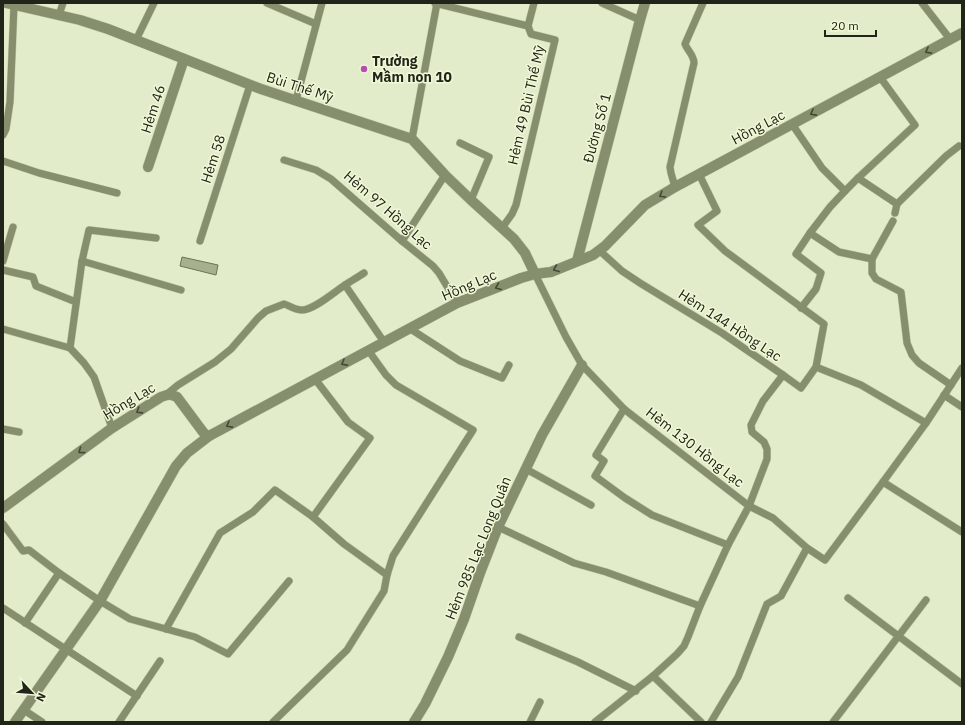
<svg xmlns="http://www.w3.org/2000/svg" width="965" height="725" viewBox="0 0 965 725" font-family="'IBM Plex Sans',sans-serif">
	<rect width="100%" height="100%" fill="#e2ecca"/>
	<path fill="#a6af8e" stroke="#6b7355" d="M182,257l36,8 -2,10 -36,-9z"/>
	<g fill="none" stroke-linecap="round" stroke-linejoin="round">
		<g stroke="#bfc8aa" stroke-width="8">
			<g id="service">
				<path d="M267,3l49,21"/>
				<path d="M435,3l93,23"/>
				<path d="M602,3l38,17"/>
				<path d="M922,3l28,36"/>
				<path d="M59,15l4,-12"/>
				<path d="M136,40l18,-37"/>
				<path d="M296,100l26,-97"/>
				<path d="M792,124l30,44 23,23 -15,16 -20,26 29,19 33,7v14l4,6 25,13 6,51 5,12 7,8 32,22"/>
				<path d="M3,135l3,-6 4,-27 4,-97"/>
				<path d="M412,139l25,-136"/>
				<path d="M460,143l29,14 -18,43"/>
				<path d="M284,160l32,10 15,9 71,62 31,25 6,7 18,30"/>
				<path d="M3,161l36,12 78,20"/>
				<path d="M699,174l18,37 -19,14 27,26 99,73 -8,43 -15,21 -18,-13"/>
				<path d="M858,178l39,26 49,-48 13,-10"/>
				<path d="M675,187l-4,-14 -1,-6 24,-104c0,-8 -7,-13 -9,-19l18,-41"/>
				<path d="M845,191l13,-13 57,-53 -35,-48"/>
				<path d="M895,213l2,-9"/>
				<path d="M502,228l10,-14 4,-9 39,-165 -24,-6 -3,-8 6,-23"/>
				<path d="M200,241l50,-156"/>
				<path d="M402,241l43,-66"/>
				<path d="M872,259l21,-38"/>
				<path d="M3,261l10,-34"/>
				<path d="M82,261l99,29"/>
				<path d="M3,270l30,7 3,9 40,16"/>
				<path d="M535,274l31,63 16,28 42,44 125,97 24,12 34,30"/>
				<path d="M345,285l39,57"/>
				<path d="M801,308l15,-19 5,-16 -25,-19 14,-21"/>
				<path d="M409,328l51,33 42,17 7,-13"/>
				<path d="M3,329l67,19 14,15 10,14 18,51"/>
				<path d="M70,348l12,-87 7,-31 67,8"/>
				<path d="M816,367l45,18 65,38"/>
				<path d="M167,394l11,-9 37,-23 16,-13 27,-31 8,-7 18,-7c6,2 11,6 18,6 12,0 32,-18 43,-25 6,-4 13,-8 19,-12"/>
				<path d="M944,395l18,12"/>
				<path d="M624,409l-28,46 8,6 -9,15 30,22 27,17 76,30"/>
				<path d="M3,429l16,3"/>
				<path d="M526,469l65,36"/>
				<path d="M883,482l79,50"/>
				<path d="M313,517l57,-79 -22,-16 -33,-43"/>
				<path d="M3,524l20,27 6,-1 30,23 41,28 30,18 65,18 33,17 61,-73"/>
				<path d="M498,527l76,36 32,9 94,34"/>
				<path d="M848,598l114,86"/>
				<path d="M3,608l134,88"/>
				<path d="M25,623l34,-50"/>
				<path d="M166,629l54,-96 33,-21 22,-22 38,27 31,27 43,31"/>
				<path d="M519,637l59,25 58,29"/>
				<path d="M653,676l48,46"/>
				<path d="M24,710l18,12"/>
				<path d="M119,722l41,-61"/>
				<path d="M273,722l74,-72 37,-59 3,-16 6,-19 80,-126 -77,-45 -10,-10 -18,-25"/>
				<path d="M530,722l10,-20"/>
				<path d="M595,722l58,-46 24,-22 7,-8 4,-9 12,-31 28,-61 21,-39 18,-47v-10l-3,-7 -12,-10 -1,-7 12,-24 20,-26 -61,-42 -82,-50 -18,-12 -22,-20"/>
				<path d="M711,722l27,-45 29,-73 14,-8 26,-48 18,12 58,-78 43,-59 36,-55"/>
				<path d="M833,722l93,-122"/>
			</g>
		</g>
		<g stroke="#bfc8aa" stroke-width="11">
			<g id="minor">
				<path d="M6,3l74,17 28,9 153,60 151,50 33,36 26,25 43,39 11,14 10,21"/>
				<path d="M148,167l36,-108"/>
				<path d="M577,261l63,-241 5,-17"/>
				<path d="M15,722l85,-121 76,-135 11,-13 22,-17"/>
				<path d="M414,722l11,-18 23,-47 16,-38 16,-46 18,-46 44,-92 40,-70"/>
			</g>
		</g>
		<g stroke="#bfc8aa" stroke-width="11">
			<path id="tertiary" d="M3,508l109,-80 49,-31c7,-3 10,-3 16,0l26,35 3,3 3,1 248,-133 64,-25 14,-4 16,-2 42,-17 12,-9 40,-41 30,-18 287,-154"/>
		</g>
		<use href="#service" stroke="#868f6d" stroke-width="7"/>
		<use href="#minor" stroke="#868f6d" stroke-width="10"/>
		<use href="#tertiary" stroke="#868f6d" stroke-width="10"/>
	</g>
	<defs><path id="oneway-chevron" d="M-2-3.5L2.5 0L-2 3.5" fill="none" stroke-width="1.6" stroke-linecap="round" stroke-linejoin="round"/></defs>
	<g stroke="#444936">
		<use href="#oneway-chevron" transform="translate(928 51) rotate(152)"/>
		<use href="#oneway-chevron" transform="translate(813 113) rotate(152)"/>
		<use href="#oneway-chevron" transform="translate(662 195) rotate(150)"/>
		<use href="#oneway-chevron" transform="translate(556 269) rotate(158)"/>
		<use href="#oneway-chevron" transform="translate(498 287) rotate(159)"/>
		<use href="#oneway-chevron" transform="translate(344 363) rotate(151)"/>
		<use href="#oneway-chevron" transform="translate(139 411) rotate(148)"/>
		<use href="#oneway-chevron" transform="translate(229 425) rotate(152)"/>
		<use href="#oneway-chevron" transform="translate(81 451) rotate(144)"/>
	</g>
	<circle fill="#b64db0" stroke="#f0f9d7" stroke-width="1.5" cx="364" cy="69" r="4"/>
	<g text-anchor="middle" stroke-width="3" stroke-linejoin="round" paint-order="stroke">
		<g font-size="14" font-weight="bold" fill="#212418" stroke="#f0f9d7" text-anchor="start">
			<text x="372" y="66">Trường<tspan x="372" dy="16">Mầm non 10</tspan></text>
		</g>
		<g font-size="14" fill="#212418" stroke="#f0f9d7">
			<text transform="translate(300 87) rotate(18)" y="5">Bùi Thế Mỹ</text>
			<text transform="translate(526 105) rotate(-77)" y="5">Hẻm 49 Bùi Thế Mỹ</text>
			<text transform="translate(153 109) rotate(-72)" y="5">Hẻm 46</text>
			<text transform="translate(758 127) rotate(-28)" y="5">Hồng Lạc</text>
			<text transform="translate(597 128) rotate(-75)" y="5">Đường Số 1</text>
			<text transform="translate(213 159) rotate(-72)" y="5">Hẻm 58</text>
			<text transform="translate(388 210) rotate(41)" y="5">Hẻm 97 Hồng Lạc</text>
			<text transform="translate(469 285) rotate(-23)" y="5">Hồng Lạc</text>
			<text transform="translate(730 325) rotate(33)" y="5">Hẻm 144 Hồng Lạc</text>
			<text transform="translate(129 401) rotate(-31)" y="5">Hồng Lạc</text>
			<text transform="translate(695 447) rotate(38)" y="5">Hẻm 130 Hồng Lạc</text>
			<text transform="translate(478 548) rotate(-68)" y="5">Hẻm 985 Lạc Long Quân</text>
		</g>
	</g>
	<rect width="965" height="725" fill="none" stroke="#212418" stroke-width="8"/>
	<g transform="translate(32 693) rotate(116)" stroke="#f0f9d7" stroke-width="3" paint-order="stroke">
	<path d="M0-3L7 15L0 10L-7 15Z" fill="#212418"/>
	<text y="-6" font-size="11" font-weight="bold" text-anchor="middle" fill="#212418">N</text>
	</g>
	<path d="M825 30v6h51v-6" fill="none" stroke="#212418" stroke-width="2"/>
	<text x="831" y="30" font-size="12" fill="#212418" stroke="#f0f9d7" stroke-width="3" paint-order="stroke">20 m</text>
</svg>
